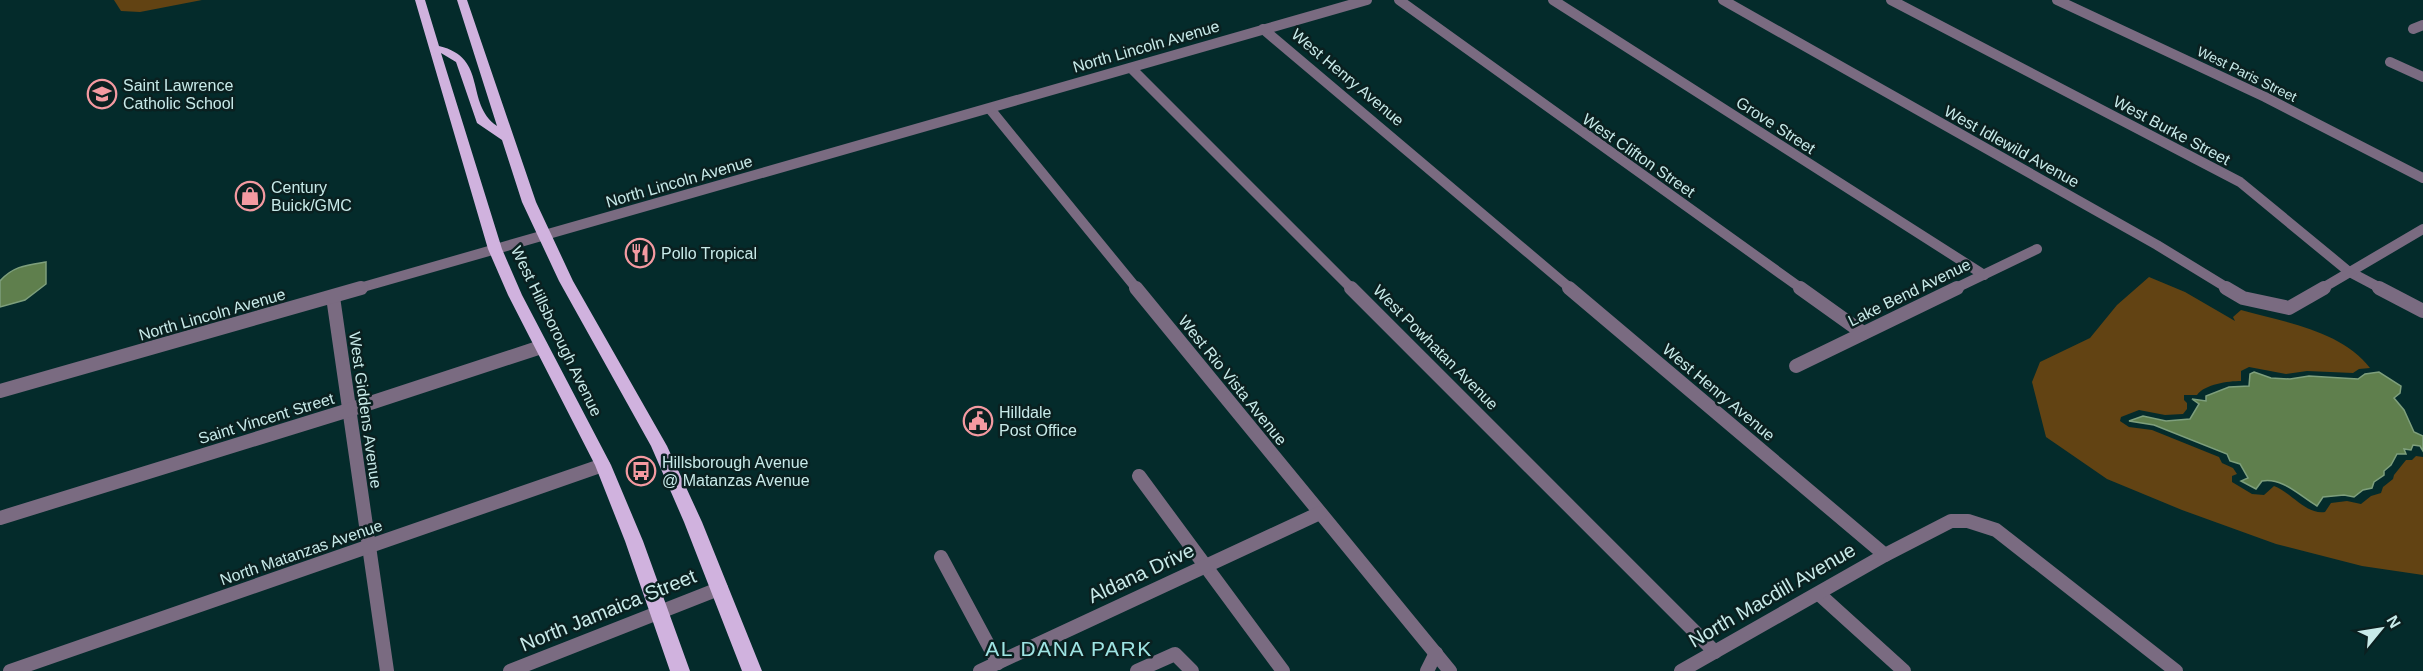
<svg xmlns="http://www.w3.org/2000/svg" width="2423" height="671" viewBox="0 0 2423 671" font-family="Arial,sans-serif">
	<rect width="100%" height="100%" fill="#042b2b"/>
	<g fill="#624313">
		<path d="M114,0h88l-62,12 -19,-1z"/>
		<path d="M2149,277l36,15 50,29 -2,-4 8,-7c43,12 101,21 129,58l-11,1 -6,4 -46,-2 -21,3 -37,-7 -8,4v10c-13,0 -36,3 -44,14h-13v5l3,3v6l-4,5 -18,1 -26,-5 -18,7 -1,4 9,6 23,3 67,27 3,6 11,5 4,6 -5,2v6l20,12 12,1 10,-9c17,6 32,29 51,26l6,-9 16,-2 14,3 10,-8 10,-3 2,-6 10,-8 1,-4 12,-15h6l4,-4 7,1v118l-61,-9 -86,-22 -94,-34 -75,-31 -61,-42 -14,-55 8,-20 50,-24 27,-33z"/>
	</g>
	<g fill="#5f7f4d" stroke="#7e9f7c" stroke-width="1.5">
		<path d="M46,262v22l-21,16 -25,7v-26c13,-15 27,-16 46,-19z"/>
		<path d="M2254,372l17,6 19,1 19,-3 49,3 7,-5 14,-2 22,14 -1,7 -6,5 10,12 10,22 9,4v15l-3,-5 -7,-1 -2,5 -7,-1 2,5h-9l-6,11 -7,6v4l-10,7 -2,6 -9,2 -9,7 -10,-2 -21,2 -6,9c-17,-10 -35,-29 -55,-25l-6,8 -15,-8 7,-3 -8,-14 -10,-3 -3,-7 -73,-29 -25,-4 14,-5 23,5 24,-2 9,-15 -7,-5 14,2v-5l23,-9 20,-1 1,-12z"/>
	</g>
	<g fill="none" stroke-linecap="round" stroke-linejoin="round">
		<g stroke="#7a6b81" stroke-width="10">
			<path d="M1399,0l403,289"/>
			<path d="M1553,0l431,275"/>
			<path d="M1723,0l434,245 72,44"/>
			<path d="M1891,0l349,182 108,89 34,18"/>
			<path d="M2057,0l208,97 158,81"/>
			<path d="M1263,29l308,260"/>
			<path d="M2413,29l10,-4"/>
			<path d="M2390,62l33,15"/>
			<path d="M1131,68l221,221"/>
			<path d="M990,109l147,180"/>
			<path d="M356,289l1011,-289"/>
			<path d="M1954,289l83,-40"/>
			<path d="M2321,289l102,-60"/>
		</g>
		<g stroke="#7a6b81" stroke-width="14">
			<path d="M1136,288l314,383"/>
			<path d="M1351,288l364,364"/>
			<path d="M1569,288l316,267"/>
			<path d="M1800,288l63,45"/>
			<path d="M2226,288l17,10 46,10 35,-20"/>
			<path d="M2379,288l44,23"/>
			<path d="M333,297l54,374"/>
			<path d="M1796,366l161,-78"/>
			<path d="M0,391l361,-103"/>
			<path d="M1139,476l144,195"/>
			<path d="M0,518l349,-108 192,-63"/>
			<path d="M941,557l57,106"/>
			<path d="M1819,594l85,77"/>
			<path d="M10,671l593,-206"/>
			<path d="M510,671l211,-83"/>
			<path d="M980,671l340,-158"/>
			<path d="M1137,671l38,-17 17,17"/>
			<path d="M1427,671l9,-18"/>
			<path d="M1681,671l204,-116 66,-34h17l28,9 180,141"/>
		</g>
		<path fill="#d0b2de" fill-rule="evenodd" d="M415,0h10l14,46c50,12 25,57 58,80l-40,-126h10l69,202 37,79 94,165 35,76 60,149h-20l-58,-149 -33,-76 -92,-165 -37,-79 -20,-62 -25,-17 -21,-61 -15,-9 61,196 20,46 89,170 32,76 47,130h-20l-45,-130 -30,-76 -87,-170 -20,-46z"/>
	</g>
	<defs>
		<g id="school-ring" transform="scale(1.5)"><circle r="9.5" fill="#0a2020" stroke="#f49aa1" stroke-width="1.5"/><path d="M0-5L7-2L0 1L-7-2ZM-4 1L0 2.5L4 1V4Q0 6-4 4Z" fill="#f49aa1"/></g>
		<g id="shop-ring" transform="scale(1.5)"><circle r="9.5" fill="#0a2020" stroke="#f49aa1" stroke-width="1.5"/><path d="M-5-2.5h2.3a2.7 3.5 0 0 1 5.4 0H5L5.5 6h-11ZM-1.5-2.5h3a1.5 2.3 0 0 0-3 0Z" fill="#f49aa1"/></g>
		<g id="restaurant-ring" transform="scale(1.5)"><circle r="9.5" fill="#0a2020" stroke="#f49aa1" stroke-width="1.5"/><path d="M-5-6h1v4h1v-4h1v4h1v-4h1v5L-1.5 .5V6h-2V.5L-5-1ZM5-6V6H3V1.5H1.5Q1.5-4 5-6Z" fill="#f49aa1"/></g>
		<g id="civic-ring" transform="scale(1.5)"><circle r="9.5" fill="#0a2020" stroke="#f49aa1" stroke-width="1.5"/><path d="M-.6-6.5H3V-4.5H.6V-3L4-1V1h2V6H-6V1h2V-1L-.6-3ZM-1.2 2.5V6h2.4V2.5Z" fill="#f49aa1"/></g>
		<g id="bus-ring" transform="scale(1.5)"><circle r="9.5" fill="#0a2020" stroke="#f49aa1" stroke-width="1.5"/><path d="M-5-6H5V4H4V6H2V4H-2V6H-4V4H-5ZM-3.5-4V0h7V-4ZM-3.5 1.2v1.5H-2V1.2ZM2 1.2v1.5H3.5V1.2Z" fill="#f49aa1"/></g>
	</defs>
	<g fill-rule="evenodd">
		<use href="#school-ring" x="102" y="94"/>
		<use href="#shop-ring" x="250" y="196"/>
		<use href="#restaurant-ring" x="640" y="253"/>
		<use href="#civic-ring" x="978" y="421"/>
		<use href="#bus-ring" x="641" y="471"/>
	</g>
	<g text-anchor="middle" stroke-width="5" stroke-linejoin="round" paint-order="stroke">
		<g font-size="14" fill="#c8eae9" stroke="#0a2020">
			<text transform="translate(2247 74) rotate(26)" y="5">West Paris Street</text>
		</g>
		<g font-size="16" fill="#c8eae9" stroke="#0a2020">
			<text transform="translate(1146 46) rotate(-16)" y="6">North Lincoln Avenue</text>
			<text transform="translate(1348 77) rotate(40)" y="6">West Henry Avenue</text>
			<text transform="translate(1776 125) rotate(33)" y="6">Grove Street</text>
			<text transform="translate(2172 130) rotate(28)" y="6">West Burke Street</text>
			<text transform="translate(2012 146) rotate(29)" y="6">West Idlewild Avenue</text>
			<text transform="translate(1639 155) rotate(35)" y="6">West Clifton Street</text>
			<text transform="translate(679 181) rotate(-16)" y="6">North Lincoln Avenue</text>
			<text transform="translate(1909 292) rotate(-26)" y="6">Lake Bend Avenue</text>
			<text transform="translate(212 314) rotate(-16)" y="6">North Lincoln Avenue</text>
			<text transform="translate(557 331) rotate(64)" y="6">West Hillsborough Avenue</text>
			<text transform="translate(1436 347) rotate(45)" y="6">West Powhatan Avenue</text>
			<text transform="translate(1233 380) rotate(51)" y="6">West Rio Vista Avenue</text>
			<text transform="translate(1719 392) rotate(40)" y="6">West Henry Avenue</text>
			<text transform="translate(366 410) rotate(82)" y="6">West Giddens Avenue</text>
			<text transform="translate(266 418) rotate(-17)" y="6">Saint Vincent Street</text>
			<text transform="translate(301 552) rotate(-19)" y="6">North Matanzas Avenue</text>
		</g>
		<g font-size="16" fill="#c8eae9" stroke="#0a2020" text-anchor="start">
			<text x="123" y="91">Saint Lawrence<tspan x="123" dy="18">Catholic School</tspan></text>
			<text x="271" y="193">Century<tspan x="271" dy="18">Buick/GMC</tspan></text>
			<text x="661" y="259">Pollo Tropical</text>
			<text x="999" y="418">Hilldale<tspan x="999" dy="18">Post Office</tspan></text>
			<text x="662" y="468">Hillsborough Avenue<tspan x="662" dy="18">@ Matanzas Avenue</tspan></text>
		</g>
		<g font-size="20" fill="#c8eae9" stroke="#0a2020">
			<text transform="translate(1141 573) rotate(-25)" y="7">Aldana Drive</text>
			<text transform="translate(1772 595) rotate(-30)" y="7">North Macdill Avenue</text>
			<text transform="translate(608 610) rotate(-22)" y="7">North Jamaica Street</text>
		</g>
		<g font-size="21" letter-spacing="1.5" fill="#9ee4e3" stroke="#0a2020">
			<text x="1069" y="656">AL DANA PARK</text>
		</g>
	</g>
	<g transform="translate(2381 629) rotate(60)" stroke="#0a2020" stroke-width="4.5" paint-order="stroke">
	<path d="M0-4.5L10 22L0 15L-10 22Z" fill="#c8eae9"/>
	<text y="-9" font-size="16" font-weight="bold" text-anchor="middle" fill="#c8eae9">N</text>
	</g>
</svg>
